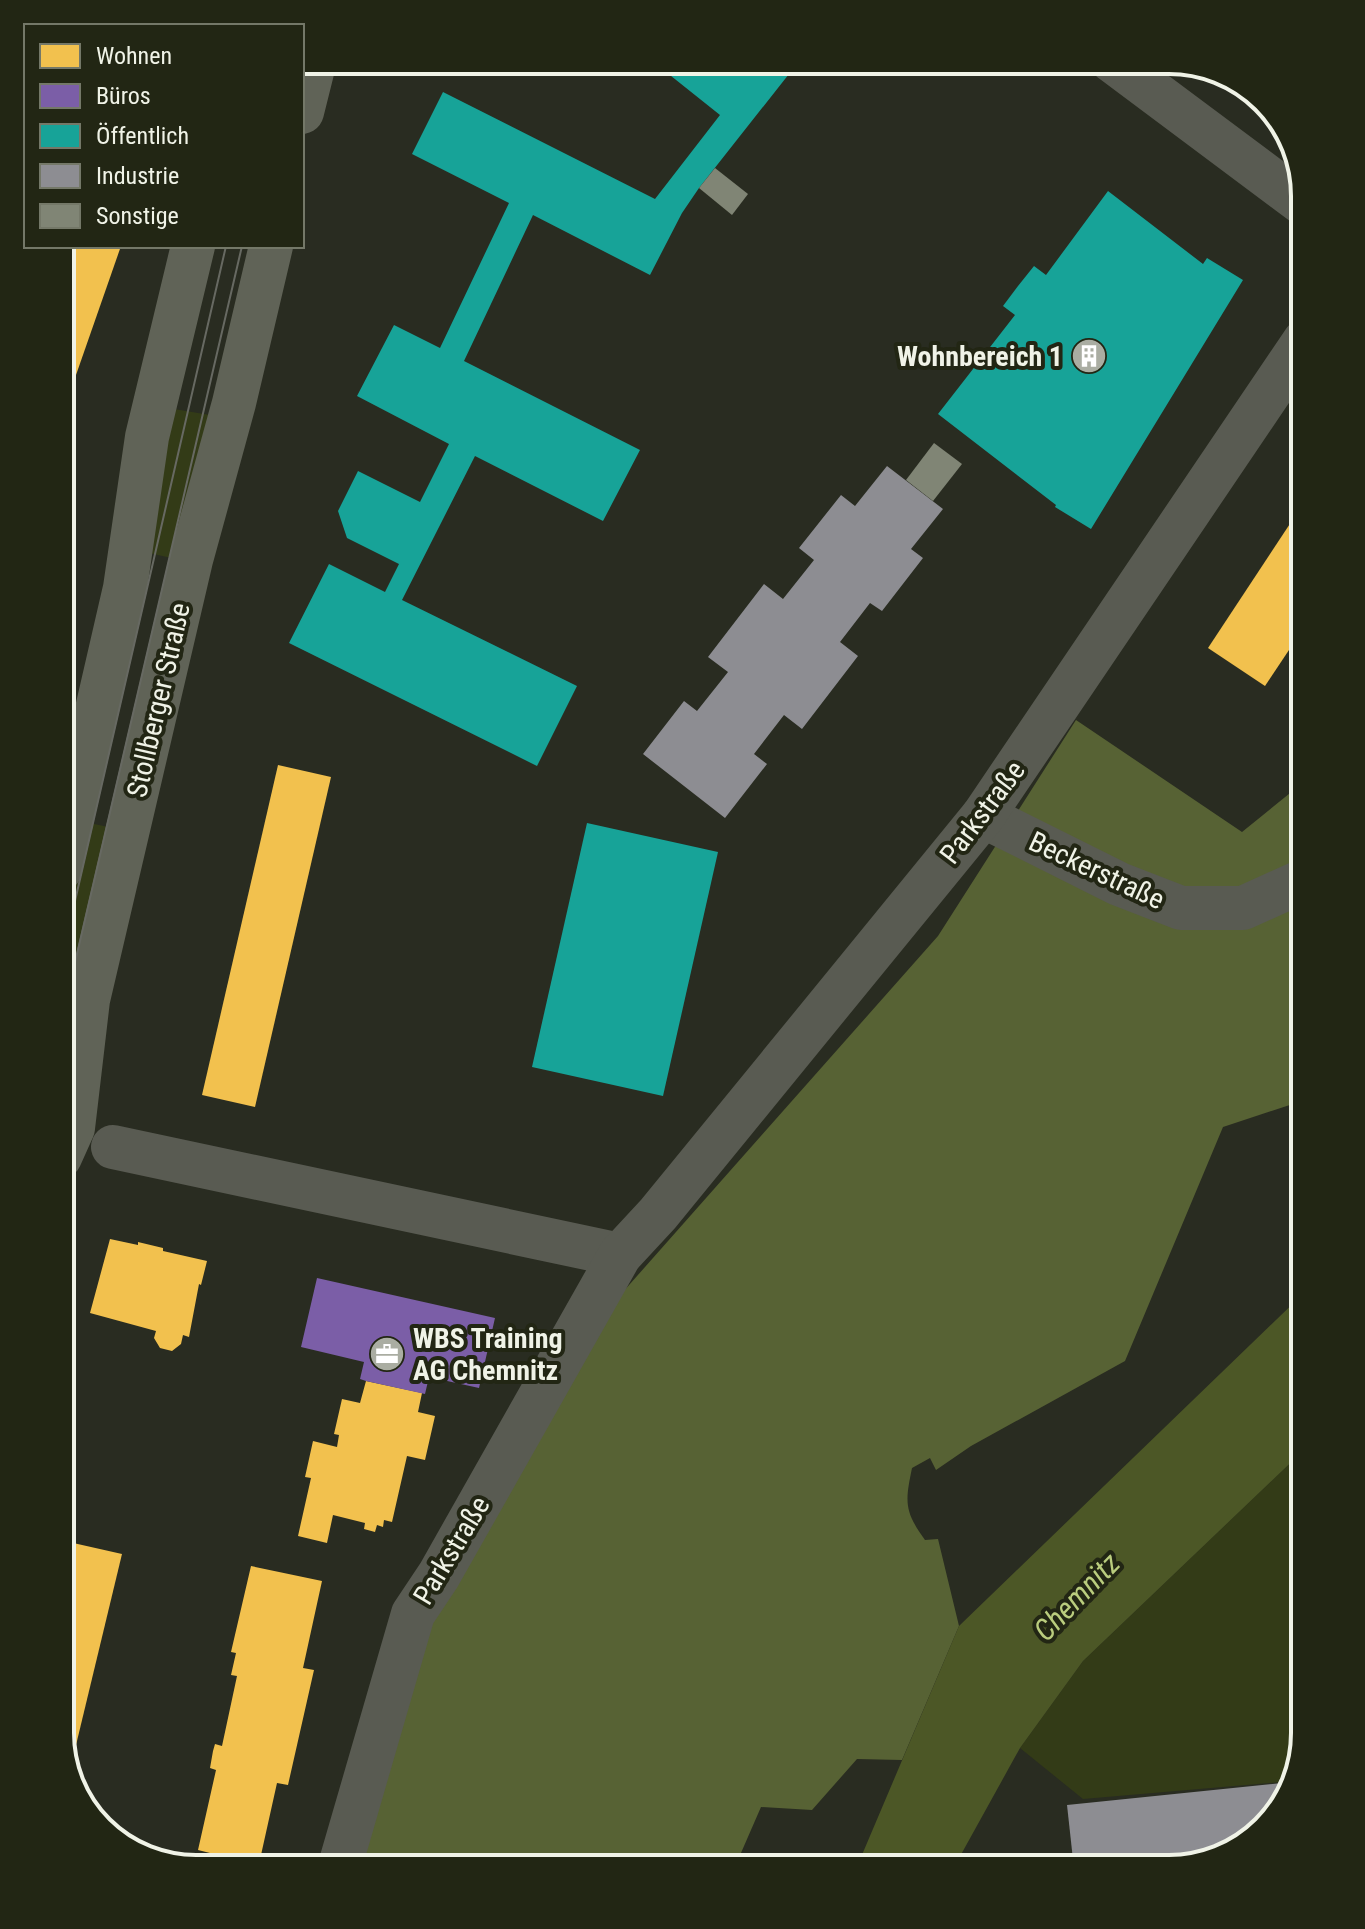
<svg xmlns="http://www.w3.org/2000/svg" width="1365" height="1929" viewBox="0 0 1365 1929" font-family="'Roboto Condensed',sans-serif">
	<rect width="100%" height="100%" fill="#292c21"/>
	<g fill="#333b17">
		<path d="M168,408l54,9 -41,143 -37,-8z"/>
		<path d="M80,821l38,8 -58,250v-172z"/>
		<path d="M1305,1449v285l-13,47 -209,18 -63,-51 63,-87z"/>
	</g>
	<path fill="#576234" d="M1076,720l166,112 63,-51v319l-82,27 -98,234 -154,85 -35,24 -6,-12 -18,10c-7,34 -8,43 13,72l13,-1 21,87 -57,134 -45,-1 -45,51 -51,-3 -27,62h-379l33,-216 126,-238 424,-479z"/>
	<path fill="#4c5726" d="M1305,1292v157l-222,212 -63,87 -67,121h-97l103,-243z"/>
	<g fill="#f2c14e">
		<path d="M60,246h61l-60,172h-1z"/>
		<path d="M1305,501v125l-40,60 -57,-38z"/>
		<path d="M278,765l53,12 -76,330 -53,-12z"/>
		<path d="M110,1239l28,6v-3l25,6v3l44,10 -6,24 -2,-1 -10,53 -6,-2 -2,9 -9,7 -12,-3 -6,-10 2,-7 -66,-18z"/>
		<path d="M366,1381l56,12 -4,19 17,4 -10,44 -18,-4 -15,66 -8,-2 -1,7 -6,-2 -2,7 -11,-3 1,-6 -32,-8 -6,28 -29,-7 13,-58 -6,-1 8,-36 24,6 2,-12 -5,-1 8,-35 18,4z"/>
		<path d="M60,1540l62,14 -52,216 -10,-37z"/>
		<path d="M251,1566l71,15 -19,87 11,2 -26,115 -11,-2 -18,81 -20,-5 -1,5 -21,-4 1,-5 -20,-5 18,-80 -6,-2 3,-17 2,-7 7,2 15,-70 -6,-1 5,-22 -5,-1z"/>
	</g>
	<path fill="#7b5ea7" d="M317,1278l178,40 -16,70 -50,-11 -4,17 -59,-13 -6,-2 4,-17 -63,-15z"/>
	<g fill="#17a398">
		<path d="M651,60h149l-101,128 -17,25 -32,62 -117,-60 -69,146 176,89 -37,71 -128,-65 -73,144 175,86 -40,80 -248,-123 40,-79 56,28 14,-28 -52,-26 -9,-27 20,-40 62,31 29,-58 -92,-48 37,-71 46,23 69,-145 -97,-49 31,-62 212,107 65,-84z"/>
		<path d="M1108,191l95,73 4,-6 36,22 -152,249 -36,-22 1,-2 -118,-91 77,-99 -12,-9 15,-20 16,-20 12,9z"/>
		<path d="M587,823l131,29 -55,244 -131,-29z"/>
	</g>
	<g fill="#8d8d92">
		<path d="M887,466l56,43 -32,40 12,9 -41,53 -12,-8 -30,39 18,14 -56,73 -18,-14 -30,39 13,10 -42,54 -82,-64 41,-53 13,10 31,-39 -20,-15 56,-73 19,15 31,-39 -15,-12 42,-53 14,11z"/>
		<path d="M1292,1782l-5,19 -49,50 -14,3 -150,15 -7,-64z"/>
	</g>
	<g fill="#808575">
		<path d="M715,168l33,26 -16,21 -33,-27z"/>
		<path d="M934,443l28,21 -29,37 -27,-21z"/>
	</g>
	<g fill="none" stroke-linecap="round" stroke-linejoin="round">
		<g stroke="#595b52" stroke-width="44">
			<path d="M1111,60l194,145"/>
			<path d="M983,816l136,68 62,24h62l62,-28"/>
			<path d="M113,1147l507,108"/>
			<path d="M339,1869l74,-255 26,-39 181,-320 38,-41 325,-398 322,-476"/>
		</g>
		<g stroke="#606357" stroke-width="44">
			<path d="M302,112l13,-52"/>
			<path d="M60,870l65,-282 22,-151 46,-191"/>
			<path d="M60,1157l13,-29 15,-128 103,-440 43,-157 37,-157"/>
		</g>
		<g stroke="#676962" stroke-width="2">
			<path d="M60,966l166,-720"/>
			<path d="M60,1027l182,-781"/>
		</g>
	</g>
	<defs>
		<g id="building-disc" transform="scale(1.8)"><circle r="9.5" fill="#aaada2" stroke="#222614"/><path d="M-4-6H4V6H1V3H-1V6H-4ZM-2.5-4.3h1.7v1.8h-1.7ZM.8-4.3h1.7v1.8H.8ZM-2.5-1h1.7V.8h-1.7ZM.8-1h1.7V.8H.8Z" fill="#fff"/></g>
		<g id="office-disc" transform="scale(1.8)"><circle r="9.5" fill="#aaada2" stroke="#222614"/><path d="M-6-3h4V-5.5h4V-3h4V5H-6ZM-1-4.5V-3h2v-1.5ZM-6 0V1H6V0Z" fill="#fff"/></g>
	</defs>
	<g fill-rule="evenodd">
		<use href="#building-disc" x="1089" y="356"/>
		<use href="#office-disc" x="387" y="1354"/>
	</g>
	<g text-anchor="middle" stroke-width="8" stroke-linejoin="round" paint-order="stroke">
		<g font-size="28" font-weight="bold" fill="#f0f3e7" stroke="#222614" text-anchor="end">
			<text x="1063" y="366">Wohnbereich 1</text>
			<text x="413" y="1348" text-anchor="start">WBS Training<tspan x="413" dy="32">AG Chemnitz</tspan></text>
		</g>
		<g font-size="28" fill="#f0f3e7" stroke="#222614">
			<text transform="translate(158 700) rotate(-77)" y="10">Stollberger Straße</text>
			<text transform="translate(982 812) rotate(-53)" y="10">Parkstraße</text>
			<text transform="translate(1097 870) rotate(25)" y="10">Beckerstraße</text>
			<text transform="translate(451 1550) rotate(-59)" y="10">Parkstraße</text>
		</g>
		<g font-size="30" font-style="italic" fill="#bacd7e" stroke="#222614">
			<text transform="translate(1077 1597) rotate(-46)" y="10">Chemnitz</text>
		</g>
	</g>
	<path d="M0 0H1365V1929H0ZM196 74H1169A122 122 0 0 1 1291 196V1733A122 122 0 0 1 1169 1855H196A122 122 0 0 1 74 1733V196A122 122 0 0 1 196 74Z" fill="#222614" fill-rule="evenodd"/>
	<path fill="none" stroke="#f0f3e7" stroke-width="4" d="M196 74H1169A122 122 0 0 1 1291 196V1733A122 122 0 0 1 1169 1855H196A122 122 0 0 1 74 1733V196A122 122 0 0 1 196 74Z"/>
	<rect x="24" y="24" width="280" height="224" fill="#222614" stroke="#747868" stroke-width="2"/>
	<rect x="40" y="44" width="40" height="24" fill="#f2c14e" stroke="#747868" stroke-width="2"/>
	<text x="96" y="64" font-size="24" fill="#f0f3e7">Wohnen</text>
	<rect x="40" y="84" width="40" height="24" fill="#7b5ea7" stroke="#747868" stroke-width="2"/>
	<text x="96" y="104" font-size="24" fill="#f0f3e7">Büros</text>
	<rect x="40" y="124" width="40" height="24" fill="#17a398" stroke="#747868" stroke-width="2"/>
	<text x="96" y="144" font-size="24" fill="#f0f3e7">Öffentlich</text>
	<rect x="40" y="164" width="40" height="24" fill="#8d8d92" stroke="#747868" stroke-width="2"/>
	<text x="96" y="184" font-size="24" fill="#f0f3e7">Industrie</text>
	<rect x="40" y="204" width="40" height="24" fill="#808575" stroke="#747868" stroke-width="2"/>
	<text x="96" y="224" font-size="24" fill="#f0f3e7">Sonstige</text>
</svg>
